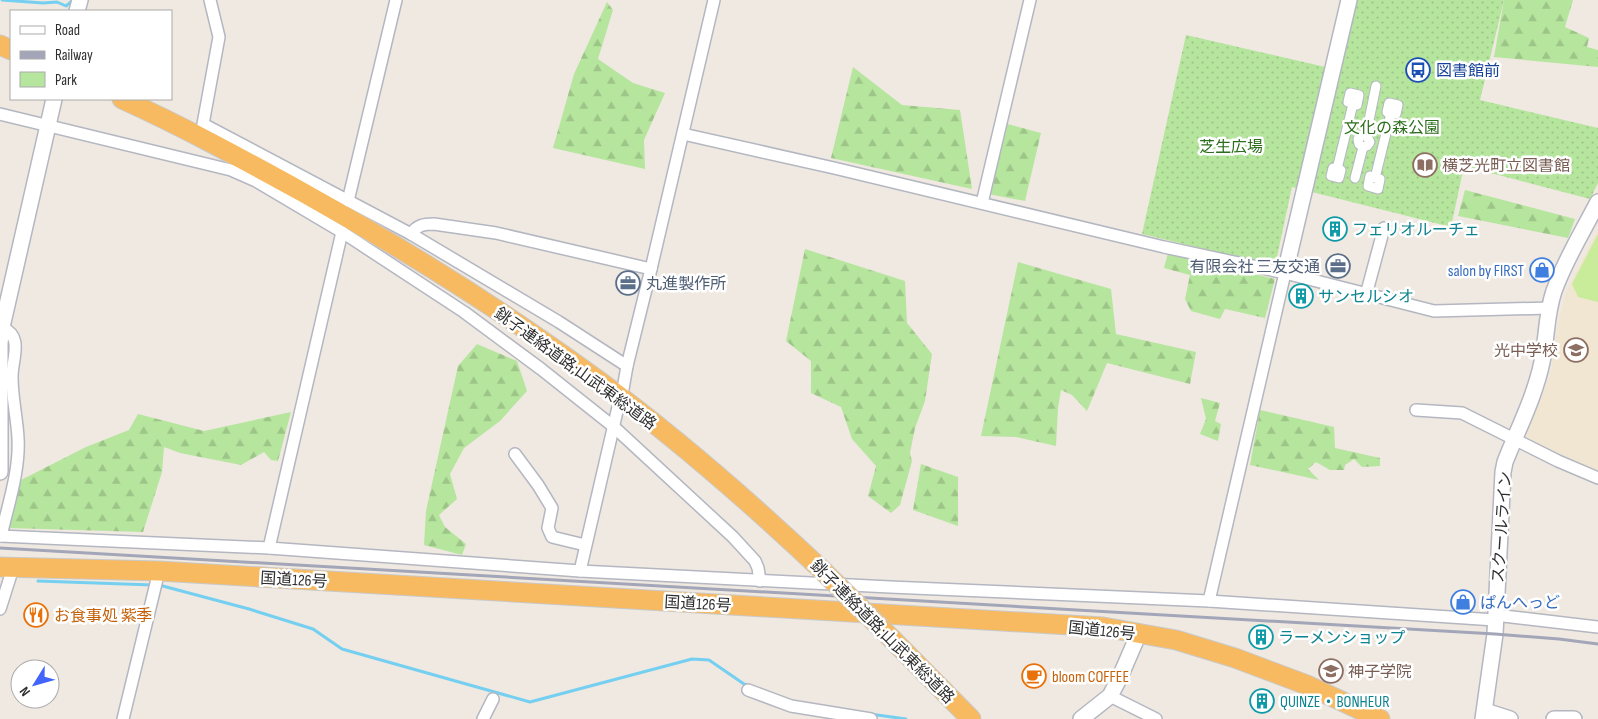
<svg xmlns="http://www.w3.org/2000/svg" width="1598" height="719" viewBox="0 0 1598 719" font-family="'Sofia Sans Condensed','Noto Sans JP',sans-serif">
	<defs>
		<pattern id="green-dots" width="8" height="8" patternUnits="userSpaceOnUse" patternTransform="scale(1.25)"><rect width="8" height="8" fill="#b6e59e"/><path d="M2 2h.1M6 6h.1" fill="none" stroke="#9dc588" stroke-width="1.8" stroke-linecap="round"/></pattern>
		<pattern id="forest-firs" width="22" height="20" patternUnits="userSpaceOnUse" patternTransform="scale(1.25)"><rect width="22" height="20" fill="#b6e59e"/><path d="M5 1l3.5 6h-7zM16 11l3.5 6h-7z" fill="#9dc588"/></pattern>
	</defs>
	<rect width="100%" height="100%" fill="#efe9e1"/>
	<path fill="#f0e6d1" d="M1598,230v241l-73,-33 25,-62 8,-52 9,-34z"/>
	<path fill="url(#green-dots)" d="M1350,0h154l-24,100 118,28v55l-8,16 -126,-33 -13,61 -159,-40 -17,79 -133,-32 44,-199 148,34z"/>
	<g fill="url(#forest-firs)">
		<path d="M1504,0h69l-8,27 24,11 -2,9 11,3v17l-104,-10z"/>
		<path d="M607,2l6,8 -15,49 35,24 32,10 -21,47 1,29 -92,-21 21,-74z"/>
		<path d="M853,67l49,38 58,5 12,79 -141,-31z"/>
		<path d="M1000,122l41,11 -16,68 -42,-8z"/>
		<path d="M1465,190l110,29 -7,19 -110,-22z"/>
		<path d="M805,249l100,32 2,42 25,31 -7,47 -10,27 -5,25 2,8 -12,44 -9,8 -23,-17 8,-30 -24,-27 -11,-32 -30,-14v-32l-25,-20z"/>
		<path d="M1168,253l107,26 -10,39 -40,-9 -5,10 -29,-8 -6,-12 5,-24 -26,-7z"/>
		<path d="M1018,262l93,27 5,45 80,18 -6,32 -83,-21 -20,48 -15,-16 -11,-5 -3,18 -2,38 -40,-9 -35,-1z"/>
		<path d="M477,344l40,17 10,30 -27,30 -36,27 -14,26 7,25 -18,16 6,12 21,17 -4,11 -38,-10 2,-34 32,-145z"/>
		<path d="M1201,398l19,5 -5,18 6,3 -3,17 -18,-7 6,-15z"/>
		<path d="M1260,410l74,17 1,21 45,10v8l-18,1 -8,-8 -9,6 -1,5h-14l-14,-8 -8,7 11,11 -69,-15z"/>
		<path d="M291,412l-13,49 -7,-1 -7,-8 -23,13 -61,-12 -16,-6 -2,25 -19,60 -135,-4 13,-48 65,-33 43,-17 9,-16 66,17z"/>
		<path d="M921,464l37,13v49l-45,-16z"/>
	</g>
	<path fill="#c9ec9a" d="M1598,234v68l-20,-5 -6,-13z"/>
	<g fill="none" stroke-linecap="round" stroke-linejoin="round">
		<g stroke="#75cff0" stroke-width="3">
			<path d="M2,0l41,3 14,-1 9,4 7,-6"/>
			<path d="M38,581l115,4"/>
			<path d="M159,585l90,24 64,20 29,20 188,53 162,-43 17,1 35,24 6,2"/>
			<path d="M870,714l36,5"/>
		</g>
		<g stroke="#b4b7c1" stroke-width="11">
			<g id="pedestrian">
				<path d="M1350,93l9,2 -2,10 -9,-3z"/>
				<path d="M1389,103l9,2 -2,9 -9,-2z"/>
				<path d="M1366,135l-6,1 -2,3 1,5 4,3 4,-1 3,-4 -4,-7 10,-49"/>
				<path d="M1333,168l8,2 -2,8 -8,-2z"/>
				<path d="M1337,169l16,-65"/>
				<path d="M1370,176l10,3 -2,10 -10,-3z"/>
				<path d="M1355,178l8,-31"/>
				<path d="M1375,178l16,-65"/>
			</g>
		</g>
		<g stroke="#b4b7c1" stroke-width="14">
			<g id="minor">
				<path d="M210,0l9,37 -16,87 208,110c6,-9 13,-10 23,-10l62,9 155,36"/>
				<path d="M0,114l231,56 25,11 86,51 122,80 77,57 73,58 119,110 22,24 3,7 2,13"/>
				<path d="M683,134l151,34 330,79 121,26 149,38 115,-3"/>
				<path d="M348,201l48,-201"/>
				<path d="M982,203l48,-203"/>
				<path d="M411,234l148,88 68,44"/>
				<path d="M1366,295l18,-67"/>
				<path d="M0,328l2,-1c22,10 10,31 10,50 0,21 5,41 6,61 2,32 -10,67 -17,98"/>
				<path d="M623,389l4,-23 24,-97 63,-269"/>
				<path d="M1416,410l46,3 96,48 40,17"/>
				<path d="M515,454l23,31 14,23 -4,20 4,9 33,8"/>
				<path d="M0,536l269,12 311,23 310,16 319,14 286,19"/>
				<path d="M269,548l73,-316"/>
				<path d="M580,571l38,-164"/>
				<path d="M1209,601l76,-328"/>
				<path d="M0,609l13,-41"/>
				<path d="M1495,615l103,12"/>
				<path d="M748,690l43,16 80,13"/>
				<path d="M1110,696l46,23"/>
				<path d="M123,719l36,-148"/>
				<path d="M483,719l10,-20"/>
			</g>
		</g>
		<g stroke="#b4b7c1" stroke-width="18">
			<g id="tertiary">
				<path d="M77,11l3,-11"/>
				<path d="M1285,273l64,-273"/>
				<path d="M0,472v-129l2,-16 52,-228"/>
				<path d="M1485,711l25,8"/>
				<path d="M1081,719l29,-23 10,-19 19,-44"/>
				<path d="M1483,719l12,-85 8,-162 2,-10c13,-33 30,-66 37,-100 5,-24 4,-48 12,-71 11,-31 29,-60 44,-89"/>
				<path d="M1554,719h20"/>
			</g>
		</g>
		<g stroke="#c9c9c9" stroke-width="21">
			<g id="trunk">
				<path d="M0,45l11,5"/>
				<path d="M122,99c62,28 122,61 182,94 102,57 201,119 295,188 79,58 153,123 225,191"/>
				<path d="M0,567l159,4 944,56 73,13 59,18 72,27 73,34"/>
				<path d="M893,640l78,79"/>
			</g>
		</g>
		<use href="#pedestrian" stroke="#fff" stroke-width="9"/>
		<use href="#minor" stroke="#fff" stroke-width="11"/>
		<use href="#tertiary" stroke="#fff" stroke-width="15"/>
		<use href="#trunk" stroke="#f8ba60" stroke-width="19"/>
		<path stroke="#a3a6b8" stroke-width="3" d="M0,548l1495,86 64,5 39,5"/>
		<g stroke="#c9c9c9" stroke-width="21" stroke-linecap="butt">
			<path id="trunk-bridge" d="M824,572l69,68"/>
		</g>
		<use href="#trunk-bridge" stroke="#f8ba60" stroke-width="19"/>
	</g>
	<defs>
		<g id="bus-ring" transform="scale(1.25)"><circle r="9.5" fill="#fff" stroke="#1a4fb4" stroke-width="1.5"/><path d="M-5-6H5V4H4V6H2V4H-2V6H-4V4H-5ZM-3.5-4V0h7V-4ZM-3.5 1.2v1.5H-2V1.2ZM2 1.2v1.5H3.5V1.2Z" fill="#1a4fb4"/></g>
		<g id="library-ring" transform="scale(1.25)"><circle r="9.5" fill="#fff" stroke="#8d6e63" stroke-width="1.5"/><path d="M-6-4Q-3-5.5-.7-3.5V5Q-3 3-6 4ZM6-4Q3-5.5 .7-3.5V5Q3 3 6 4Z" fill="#8d6e63"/></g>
		<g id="building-ring" transform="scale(1.25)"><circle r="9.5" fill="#fff" stroke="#0f9aa8" stroke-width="1.5"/><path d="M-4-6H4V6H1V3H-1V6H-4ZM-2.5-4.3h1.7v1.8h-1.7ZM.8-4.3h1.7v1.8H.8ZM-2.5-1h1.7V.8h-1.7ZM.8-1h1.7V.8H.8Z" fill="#0f9aa8"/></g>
		<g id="office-ring" transform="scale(1.25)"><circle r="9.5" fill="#fff" stroke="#5c6f8a" stroke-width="1.5"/><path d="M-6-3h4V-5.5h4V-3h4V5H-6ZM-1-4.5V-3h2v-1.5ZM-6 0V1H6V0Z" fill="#5c6f8a"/></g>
		<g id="shop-ring" transform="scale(1.25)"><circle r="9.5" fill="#fff" stroke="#3f7fe0" stroke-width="1.5"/><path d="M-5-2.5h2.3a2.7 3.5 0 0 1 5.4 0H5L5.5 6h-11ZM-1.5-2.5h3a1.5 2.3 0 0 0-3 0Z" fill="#3f7fe0"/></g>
		<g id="school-ring" transform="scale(1.25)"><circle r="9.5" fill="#fff" stroke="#8d6e63" stroke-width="1.5"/><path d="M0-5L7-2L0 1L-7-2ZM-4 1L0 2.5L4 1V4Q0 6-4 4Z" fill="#8d6e63"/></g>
		<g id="restaurant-ring" transform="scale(1.25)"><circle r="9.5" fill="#fff" stroke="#e8710a" stroke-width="1.5"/><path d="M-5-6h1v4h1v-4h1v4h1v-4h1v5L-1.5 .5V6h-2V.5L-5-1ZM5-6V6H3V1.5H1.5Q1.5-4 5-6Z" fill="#e8710a"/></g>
		<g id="cafe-ring" transform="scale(1.25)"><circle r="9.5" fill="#fff" stroke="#e8710a" stroke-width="1.5"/><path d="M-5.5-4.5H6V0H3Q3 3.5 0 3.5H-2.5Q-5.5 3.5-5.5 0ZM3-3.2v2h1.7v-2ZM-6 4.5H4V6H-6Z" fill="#e8710a"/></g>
	</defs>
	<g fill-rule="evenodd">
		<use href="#bus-ring" x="1418" y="70"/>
		<use href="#library-ring" x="1425" y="165"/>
		<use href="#building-ring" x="1335" y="229"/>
		<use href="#office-ring" x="1338" y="266"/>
		<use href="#shop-ring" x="1542" y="270"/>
		<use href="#office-ring" x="628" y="283"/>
		<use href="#building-ring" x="1301" y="296"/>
		<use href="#school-ring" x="1576" y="350"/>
		<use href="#shop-ring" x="1463" y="602"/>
		<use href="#restaurant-ring" x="36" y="615"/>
		<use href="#building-ring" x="1261" y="637"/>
		<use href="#school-ring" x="1331" y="671"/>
		<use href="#cafe-ring" x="1034" y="676"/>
		<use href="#building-ring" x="1262" y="701"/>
	</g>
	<g text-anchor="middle" stroke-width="5" stroke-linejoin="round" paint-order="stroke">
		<g font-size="16" fill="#164399" stroke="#fff" text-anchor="start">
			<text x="1436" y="76">図書館前</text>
		</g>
		<g font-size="16" fill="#2c6e1b" stroke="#fff">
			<text x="1392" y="133">文化の森公園</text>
			<text x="1231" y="152">芝生広場</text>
		</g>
		<g font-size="16" fill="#785e54" stroke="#fff" text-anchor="start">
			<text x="1442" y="171">横芝光町立図書館</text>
			<text x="1558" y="356" text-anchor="end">光中学校</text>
			<text x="1348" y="677">神子学院</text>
		</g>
		<g font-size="16" fill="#0d838f" stroke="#fff" text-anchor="start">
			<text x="1352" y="235">フェリオルーチェ</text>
			<text x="1318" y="302">サンセルシオ</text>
			<text x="1278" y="643">ラーメンショップ</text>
			<text x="1280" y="707">QUINZE・BONHEUR</text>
		</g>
		<g font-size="16" fill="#4e5e75" stroke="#fff" text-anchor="end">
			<text x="1320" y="272">有限会社 三友交通</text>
			<text x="646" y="289" text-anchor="start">丸進製作所</text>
		</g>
		<g font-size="16" fill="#366cbe" stroke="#fff" text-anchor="end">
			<text x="1524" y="276">salon by FIRST</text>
			<text x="1480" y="608" text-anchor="start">ぱんへっど</text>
		</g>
		<g font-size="16" fill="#2e2e2e" stroke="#fff">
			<text transform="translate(576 368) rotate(36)" y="6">銚子連絡道路;山武東総道路</text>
			<text transform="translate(1501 527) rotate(-86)" y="6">スクールライン</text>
			<text transform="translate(294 579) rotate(3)" y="6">国道126号</text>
			<text transform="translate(698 603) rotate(3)" y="6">国道126号</text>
			<text transform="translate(1102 630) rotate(6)" y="6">国道126号</text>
			<text transform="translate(883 631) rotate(45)" y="6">銚子連絡道路;山武東総道路</text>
		</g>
		<g font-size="16" fill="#c56008" stroke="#fff" text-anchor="start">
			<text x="54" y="621">お食事処 紫季</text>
			<text x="1052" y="682">bloom COFFEE</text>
		</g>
	</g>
	<rect x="10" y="10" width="162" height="90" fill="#ffffff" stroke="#ababab"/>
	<rect x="20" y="26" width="25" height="8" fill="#ffffff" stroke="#ababab"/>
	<text x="55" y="35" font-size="15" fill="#2e2e2e">Road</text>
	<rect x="20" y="51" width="25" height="8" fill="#a3a6b8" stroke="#ababab"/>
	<text x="55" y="60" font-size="15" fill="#2e2e2e">Railway</text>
	<rect x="20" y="72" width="25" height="15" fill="#b6e59e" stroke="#ababab"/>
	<text x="55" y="85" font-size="15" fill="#2e2e2e">Park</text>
	<g transform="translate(35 684) rotate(233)"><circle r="24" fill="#ffffff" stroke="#ababab"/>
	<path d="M0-4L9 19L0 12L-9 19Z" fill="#4264fb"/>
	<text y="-8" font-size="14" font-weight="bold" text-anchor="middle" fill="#2e2e2e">N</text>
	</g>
</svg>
